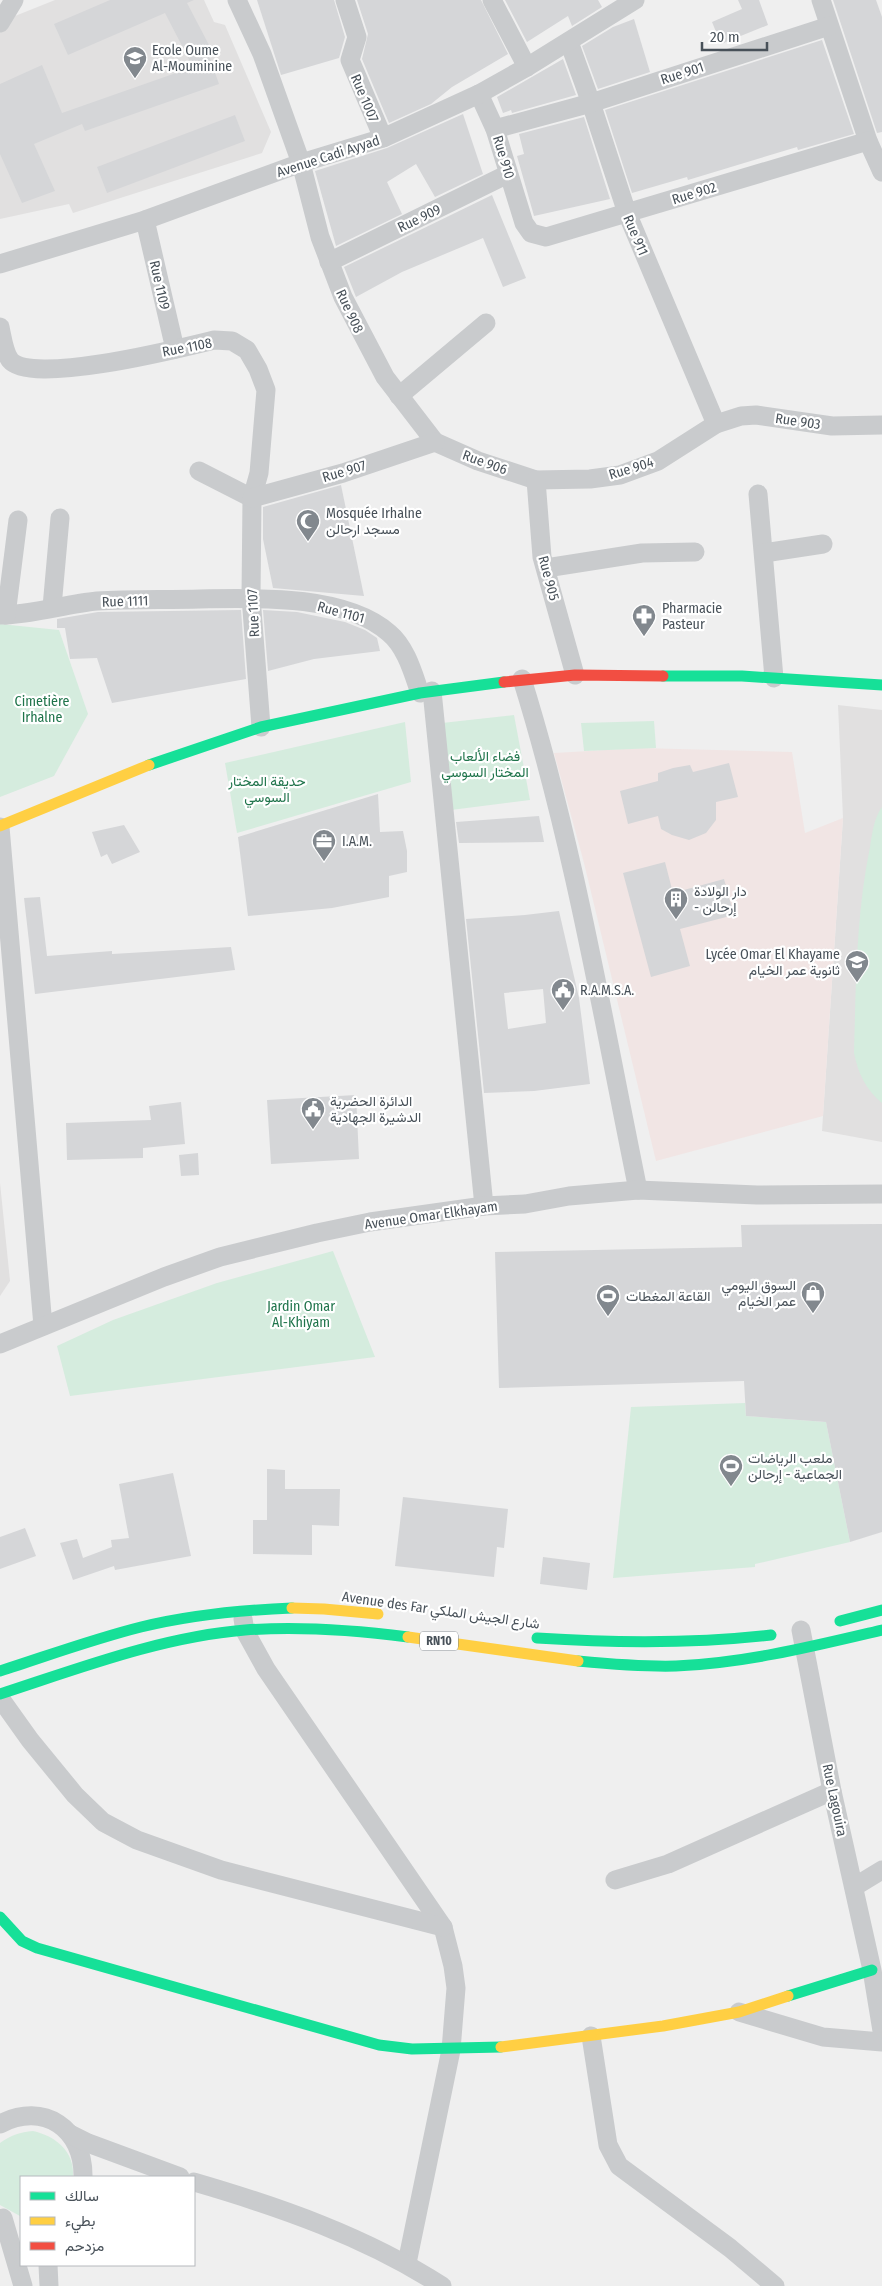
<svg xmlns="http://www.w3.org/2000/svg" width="882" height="2286" viewBox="0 0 882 2286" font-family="'Fira Sans Condensed',Vazirmatn,sans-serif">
	<rect width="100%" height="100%" fill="#efefef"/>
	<g fill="#e1e0e0">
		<path d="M55,0h149l10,22 11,3 46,107 -9,21 -189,60 -4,-9 -69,15v-197z"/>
		<path d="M838,705l44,5v432l-60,-11 21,-313z"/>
		<path d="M0,1183l10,98 -10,15z"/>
	</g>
	<path fill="#f1e5e4" d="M640,748l152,4 13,81 38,-15 -20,298 -167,45 -72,-298 -30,-110z"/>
	<g fill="#d5ecde">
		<path d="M0,624l59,6 29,84 -34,62 -54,21z"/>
		<path d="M514,715l16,85 -79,10 -9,-87z"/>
		<path d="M654,721l2,27 -72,3 -3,-28z"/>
		<path d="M405,722l6,60 -174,51 -12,-70z"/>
		<path d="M882,807v296c-16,-13 -24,-30 -28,-50 2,-69 2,-138 16,-206 2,-13 4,-29 12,-40z"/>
		<path d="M333,1251l42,106 -305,39 -13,-50 56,-26 104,-37z"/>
		<path d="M745,1403l1,13 80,6 24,120 -95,22v3l-142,11 18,-171z"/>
		<path d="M33,2131c23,5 42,21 40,46h-52l-1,39 -20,-11v-62c11,-8 20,-11 33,-12z"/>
	</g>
	<g fill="#d5d6d8" fill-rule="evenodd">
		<path d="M110,0h84l-7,3 22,42 -3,2 13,37 -134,47 -3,-7 -48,20 21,47 -33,12 -22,-49v-70l42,-19 20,48 131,-46 -28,-54 -97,42 -14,-31z"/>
		<path d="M257,0h77l11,37 -6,21 -58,17z"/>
		<path d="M357,0h124l27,54 -56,33 -21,17 -42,19 -27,-64 6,-25z"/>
		<path d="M505,0h93l4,7 -30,19 -4,-10 -41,26z"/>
		<path d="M738,0h21l9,25 -47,19 -9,-22 30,-13z"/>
		<path d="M833,0h43l6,17v115l-5,1z"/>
		<path d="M634,19l16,53 -52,17 -16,-43 31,-19z"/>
		<path d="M822,40l32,94 -56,16 -1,-3 -109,33 -1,-3 -55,16 -27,-83z"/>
		<path d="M563,59l13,36 -64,18 -1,-3 -8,3 -6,-16z"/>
		<path d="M463,114l20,60 -48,23 -19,-33 -29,18 15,32 -66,32 -21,-75 72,-23z"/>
		<path d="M235,115l10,26 -138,52 -10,-26z"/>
		<path d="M584,117l26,82 -76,17 -17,-60 7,-2 -5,-20z"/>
		<path d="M492,195l34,83 -23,9 -20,-49 -81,34 -46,25 -12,-30z"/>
		<path d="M341,485l23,111 -91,-8 -10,-49v-32z"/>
		<path d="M241,610l5,69 -134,24 -15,-45 -27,1 -5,-31h-8v-9l41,-7z"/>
		<path d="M263,610l34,2 48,10 20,8 12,8 3,13 -66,8 -46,12z"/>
		<path d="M729,763l9,34 -22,5v18l-10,13 -17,7 -17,-5 -11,-6 -3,-13 -30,8 -8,-33 38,-10v-8l15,-5 17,-3 3,7z"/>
		<path d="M378,794l2,38 23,-1 4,20v21l-18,4v21l-57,11 -84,8 -10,-79z"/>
		<path d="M539,816l5,26 -85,1 -3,-21z"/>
		<path d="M124,825l16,27 -28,12 -5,-10 -6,3 -9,-25z"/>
		<path d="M665,862l8,31 51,-14 10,36 -54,14 10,37 -39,11 -28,-104z"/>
		<path d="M40,897l7,59 65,-5v3l119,-7 4,23 -200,24 -11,-96z"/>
		<path d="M559,911l20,87 11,86 -56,7 -50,2 -18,-174 59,-4zM543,989l3,34 -38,6 -4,-36z"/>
		<path d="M356,1095l3,64 -88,5 -4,-64z"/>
		<path d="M181,1102l4,42 -42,4v10l-76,2 -1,-37 85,-3 -2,-14z"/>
		<path d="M198,1153l1,22 -18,1 -2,-21z"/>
		<path d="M882,1224v308l-32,10 -24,-120 -80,-6 -2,-35 -245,7 -4,-136 247,-5 -1,-22z"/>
		<path d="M267,1469l18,1v19h55l-1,37 -27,-1v30l-59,-1v-34h14z"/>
		<path d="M173,1473l18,83 -76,14 -1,-4 -41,14 -13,-37 17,-4 6,19 29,-11 -1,-7 18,-2 -10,-54z"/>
		<path d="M403,1497l105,12 -4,39 -7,-1 -3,30 -99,-11z"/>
		<path d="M25,1528l11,28 -36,13v-32z"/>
		<path d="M543,1557l47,6 -3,27 -47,-6z"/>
	</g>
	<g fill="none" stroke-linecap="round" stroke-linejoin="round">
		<g stroke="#c9cbcd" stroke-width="19">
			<path d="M237,0l25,54 39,109 19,74 23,60 42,80 50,65"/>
			<path d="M345,0l12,37 -7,23 33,78"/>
			<path d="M492,0l35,67"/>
			<path d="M821,0l47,141 14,31"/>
			<path d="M0,23l14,-23"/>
			<path d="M569,42l22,61 36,110 89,211"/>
			<path d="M479,94l16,35 29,94 7,10 15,4 322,-96"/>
			<path d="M495,129l96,-26 238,-77"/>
			<path d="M145,220l30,129"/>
			<path d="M329,262l179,-88"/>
			<path d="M0,264l145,-44 156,-57 82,-25 96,-44 48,-27 108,-67"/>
			<path d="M0,327c2,9 4,25 10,33 21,26 171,-12 204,-20l18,1 15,9 11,19 8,21 -7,83 -7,25 -1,99 10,130"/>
			<path d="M399,396l87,-73"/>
			<path d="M435,442l43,19 58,19 54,-1 30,-4 38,-14 58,-37 25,-8 15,-1 76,11 50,-1"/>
			<path d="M199,471l53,27"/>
			<path d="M536,480l6,77 33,118"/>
			<path d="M758,494l16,184"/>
			<path d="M252,498l91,-25 92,-31"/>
			<path d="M764,553l59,-9"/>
			<path d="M546,568l96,-15 53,-1"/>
			<path d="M52,607l8,-89"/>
			<path d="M0,615c30,0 66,-11 97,-14 34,-2 69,-1 103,-2 55,-1 145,-5 189,34 17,14 24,40 31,60"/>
			<path d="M6,615l12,-95"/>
			<path d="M522,679c52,167 81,340 116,511"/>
			<path d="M432,691l52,515"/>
			<path d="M0,827l43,499"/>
			<path d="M0,1344l164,-67 56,-20 97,-24 53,-11 114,-16 41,-2 44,-8 69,-6 119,5 125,-1"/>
			<path d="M243,1619l2,12 21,38 177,258 10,39 3,22 -5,62 -44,213"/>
			<path d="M801,1630l31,161 40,179 10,61"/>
			<path d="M0,1698l30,42 45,55 28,27 34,18 84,30 222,57"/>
			<path d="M615,1880l53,-16 164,-73"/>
			<path d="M854,1887l28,-17"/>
			<path d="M739,2012l84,25 59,5"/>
			<path d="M591,2036l17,109 11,21 111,82 45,38"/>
			<path d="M0,2124c44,-23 84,5 83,53"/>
			<path d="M70,2134l18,9 92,34"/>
			<path d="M194,2182c86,25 172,55 248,104"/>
			<path d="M3,2218l20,68"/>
			<path d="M48,2265l1,21"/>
		</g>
		<g stroke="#16e098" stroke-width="11">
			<path d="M663,676h79l140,9"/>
			<path d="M149,765l112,-38 159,-34 84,-11"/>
			<path d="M840,1621l42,-11"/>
			<path d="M537,1638c78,5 156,6 234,-3"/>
			<path d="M578,1661c32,3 66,6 98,5 70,-3 138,-20 206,-36"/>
			<path d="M0,1671c47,-15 93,-32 141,-44 49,-12 100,-17 151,-19"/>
			<path d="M0,1694c80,-26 161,-57 245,-64 55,-4 109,0 163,7"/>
			<path d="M0,1917l22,24 15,7 342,97 33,4 89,-2"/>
			<path d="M788,1996l84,-26"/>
		</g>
		<g stroke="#ffcf43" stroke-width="11">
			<path d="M0,826l149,-61"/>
			<path d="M292,1608l32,1 54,5"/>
			<path d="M408,1637l170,24"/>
			<path d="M501,2047l162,-21 76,-14 49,-16"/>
		</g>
		<path stroke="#f24e42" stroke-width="11" d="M504,682l71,-7 88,1"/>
	</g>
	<defs>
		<g id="school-pin" transform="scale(1.25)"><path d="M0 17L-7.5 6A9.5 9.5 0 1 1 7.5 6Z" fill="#82888e" stroke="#fff"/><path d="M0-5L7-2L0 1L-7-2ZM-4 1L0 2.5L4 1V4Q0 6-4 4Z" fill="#fff"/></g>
		<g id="mosque-pin" transform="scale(1.25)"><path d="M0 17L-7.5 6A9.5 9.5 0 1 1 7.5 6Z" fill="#82888e" stroke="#fff"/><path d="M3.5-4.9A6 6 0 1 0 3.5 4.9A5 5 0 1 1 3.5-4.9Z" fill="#fff"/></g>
		<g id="pharmacy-pin" transform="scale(1.25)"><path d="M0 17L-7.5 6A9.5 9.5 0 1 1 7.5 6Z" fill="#82888e" stroke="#fff"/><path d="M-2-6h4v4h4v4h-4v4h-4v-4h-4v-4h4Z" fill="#fff"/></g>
		<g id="office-pin" transform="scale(1.25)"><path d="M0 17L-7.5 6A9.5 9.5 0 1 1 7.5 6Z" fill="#82888e" stroke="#fff"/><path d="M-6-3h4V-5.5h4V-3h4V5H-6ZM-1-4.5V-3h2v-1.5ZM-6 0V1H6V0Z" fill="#fff"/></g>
		<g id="building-pin" transform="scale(1.25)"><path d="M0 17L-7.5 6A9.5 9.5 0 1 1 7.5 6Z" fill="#82888e" stroke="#fff"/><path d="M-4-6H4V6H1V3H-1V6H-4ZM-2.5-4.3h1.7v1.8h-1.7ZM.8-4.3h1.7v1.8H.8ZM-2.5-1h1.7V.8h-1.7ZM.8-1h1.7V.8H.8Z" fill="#fff"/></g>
		<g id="civic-pin" transform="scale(1.25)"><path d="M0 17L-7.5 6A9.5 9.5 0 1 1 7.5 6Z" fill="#82888e" stroke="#fff"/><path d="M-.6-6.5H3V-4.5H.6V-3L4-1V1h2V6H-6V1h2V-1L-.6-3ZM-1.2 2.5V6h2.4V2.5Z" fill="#fff"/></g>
		<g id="shop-pin" transform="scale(1.25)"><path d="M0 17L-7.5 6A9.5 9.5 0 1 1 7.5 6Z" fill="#82888e" stroke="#fff"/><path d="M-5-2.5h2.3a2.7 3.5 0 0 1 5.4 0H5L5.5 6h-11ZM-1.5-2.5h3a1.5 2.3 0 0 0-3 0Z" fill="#fff"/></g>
		<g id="stadium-pin" transform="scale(1.25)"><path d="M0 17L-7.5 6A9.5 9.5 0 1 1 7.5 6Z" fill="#82888e" stroke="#fff"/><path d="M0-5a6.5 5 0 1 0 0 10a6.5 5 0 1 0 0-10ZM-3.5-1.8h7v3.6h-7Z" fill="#fff"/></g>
	</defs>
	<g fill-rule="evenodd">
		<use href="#school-pin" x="135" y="58"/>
		<use href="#mosque-pin" x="308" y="521"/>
		<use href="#pharmacy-pin" x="644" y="616"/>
		<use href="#office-pin" x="324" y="841"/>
		<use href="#building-pin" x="676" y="899"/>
		<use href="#school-pin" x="857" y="962"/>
		<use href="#civic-pin" x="563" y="990"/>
		<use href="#civic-pin" x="313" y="1109"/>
		<use href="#shop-pin" x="813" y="1293"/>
		<use href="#stadium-pin" x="608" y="1296"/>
		<use href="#stadium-pin" x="731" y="1466"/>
	</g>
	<g text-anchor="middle" stroke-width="4.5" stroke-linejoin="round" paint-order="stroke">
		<rect fill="#fff" stroke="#7f858b" stroke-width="1" x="420" y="1631.5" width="38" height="19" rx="4"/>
		<g font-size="12" font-weight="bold" fill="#485159">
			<text x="439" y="1645">RN10</text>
		</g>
		<g font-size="14" fill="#485159" stroke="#fff" text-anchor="start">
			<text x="152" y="55">Ecole Oume<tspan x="152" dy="16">Al-Mouminine</tspan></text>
			<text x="326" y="518">Mosquée Irhalne<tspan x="326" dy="16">مسجد ارحالن</tspan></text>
			<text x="662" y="613">Pharmacie<tspan x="662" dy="16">Pasteur</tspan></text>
			<text x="342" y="846">I.A.M.</text>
			<text x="694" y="896">دار الولادة<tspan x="694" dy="16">- إرحالن</tspan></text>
			<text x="840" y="959" text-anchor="end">Lycée Omar El Khayame<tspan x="840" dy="16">ثانوية عمر الخيام</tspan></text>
			<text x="580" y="995">R.A.M.S.A.</text>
			<text x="330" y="1106">الدائرة الحضرية<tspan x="330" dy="16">الدشيرة الجهادية</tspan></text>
			<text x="796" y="1290" text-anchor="end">السوق اليومي<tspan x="796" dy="16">عمر الخيام</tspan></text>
			<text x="626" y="1301">القاعة المغطات</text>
			<text x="748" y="1463">ملعب الرياضات<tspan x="748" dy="16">الجماعية - إرحالن</tspan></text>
		</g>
		<g font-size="14" fill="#485159" stroke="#fff">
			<text transform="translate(682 73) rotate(-18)" y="5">Rue 901</text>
			<text transform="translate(365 98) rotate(67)" y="5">Rue 1007</text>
			<text transform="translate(328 156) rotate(-18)" y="5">Avenue Cadi Ayyad</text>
			<text transform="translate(504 157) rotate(73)" y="5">Rue 910</text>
			<text transform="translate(694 193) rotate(-17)" y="5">Rue 902</text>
			<text transform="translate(419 218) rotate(-26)" y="5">Rue 909</text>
			<text transform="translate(636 235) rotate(67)" y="5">Rue 911</text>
			<text transform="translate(160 285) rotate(77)" y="5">Rue 1109</text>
			<text transform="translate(350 311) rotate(65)" y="5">Rue 908</text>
			<text transform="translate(187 347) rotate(-11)" y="5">Rue 1108</text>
			<text transform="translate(798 421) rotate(8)" y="5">Rue 903</text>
			<text transform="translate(485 462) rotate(20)" y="5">Rue 906</text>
			<text transform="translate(631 468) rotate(-17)" y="5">Rue 904</text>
			<text transform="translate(344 471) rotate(-17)" y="5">Rue 907</text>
			<text transform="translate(549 578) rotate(75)" y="5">Rue 905</text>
			<text transform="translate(125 601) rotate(-2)" y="5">Rue 1111</text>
			<text transform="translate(341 612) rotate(15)" y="5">Rue 1101</text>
			<text transform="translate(253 613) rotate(-93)" y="5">Rue 1107</text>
			<text transform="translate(431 1215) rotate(-8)" y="5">Avenue Omar Elkhayam</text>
			<text transform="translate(441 1610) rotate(8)" y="5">Avenue des Far شارع الجيش الملكي</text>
			<text transform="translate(835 1800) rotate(78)" y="5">Rue Lagouira</text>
		</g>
		<g font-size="14" fill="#1f744b" stroke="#fff">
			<text x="42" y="706">Cimetière<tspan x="42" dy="16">Irhalne</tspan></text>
			<text x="485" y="761">فضاء الألعاب<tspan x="485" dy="16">المختار السوسي</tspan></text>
			<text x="267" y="786">حديقة المختار<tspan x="267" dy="16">السوسي</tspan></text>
			<text x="301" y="1311">Jardin Omar<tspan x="301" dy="16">Al-Khiyam</tspan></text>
		</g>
	</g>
	<rect x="20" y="2176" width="175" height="90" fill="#ffffff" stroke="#b6b9bd"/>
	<rect x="30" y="2192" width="25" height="8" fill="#16e098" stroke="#b6b9bd"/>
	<text x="65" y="2201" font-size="15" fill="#485159">سالك</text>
	<rect x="30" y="2217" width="25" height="8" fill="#ffcf43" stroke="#b6b9bd"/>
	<text x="65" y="2226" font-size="15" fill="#485159">بطيء</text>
	<rect x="30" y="2242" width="25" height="8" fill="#f24e42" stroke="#b6b9bd"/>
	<text x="65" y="2251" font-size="15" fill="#485159">مزدحم</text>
	<path d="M702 42v8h65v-8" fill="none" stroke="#485159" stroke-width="2.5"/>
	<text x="710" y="42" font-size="15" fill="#485159" stroke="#ffffff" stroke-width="4" paint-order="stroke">20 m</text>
</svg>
